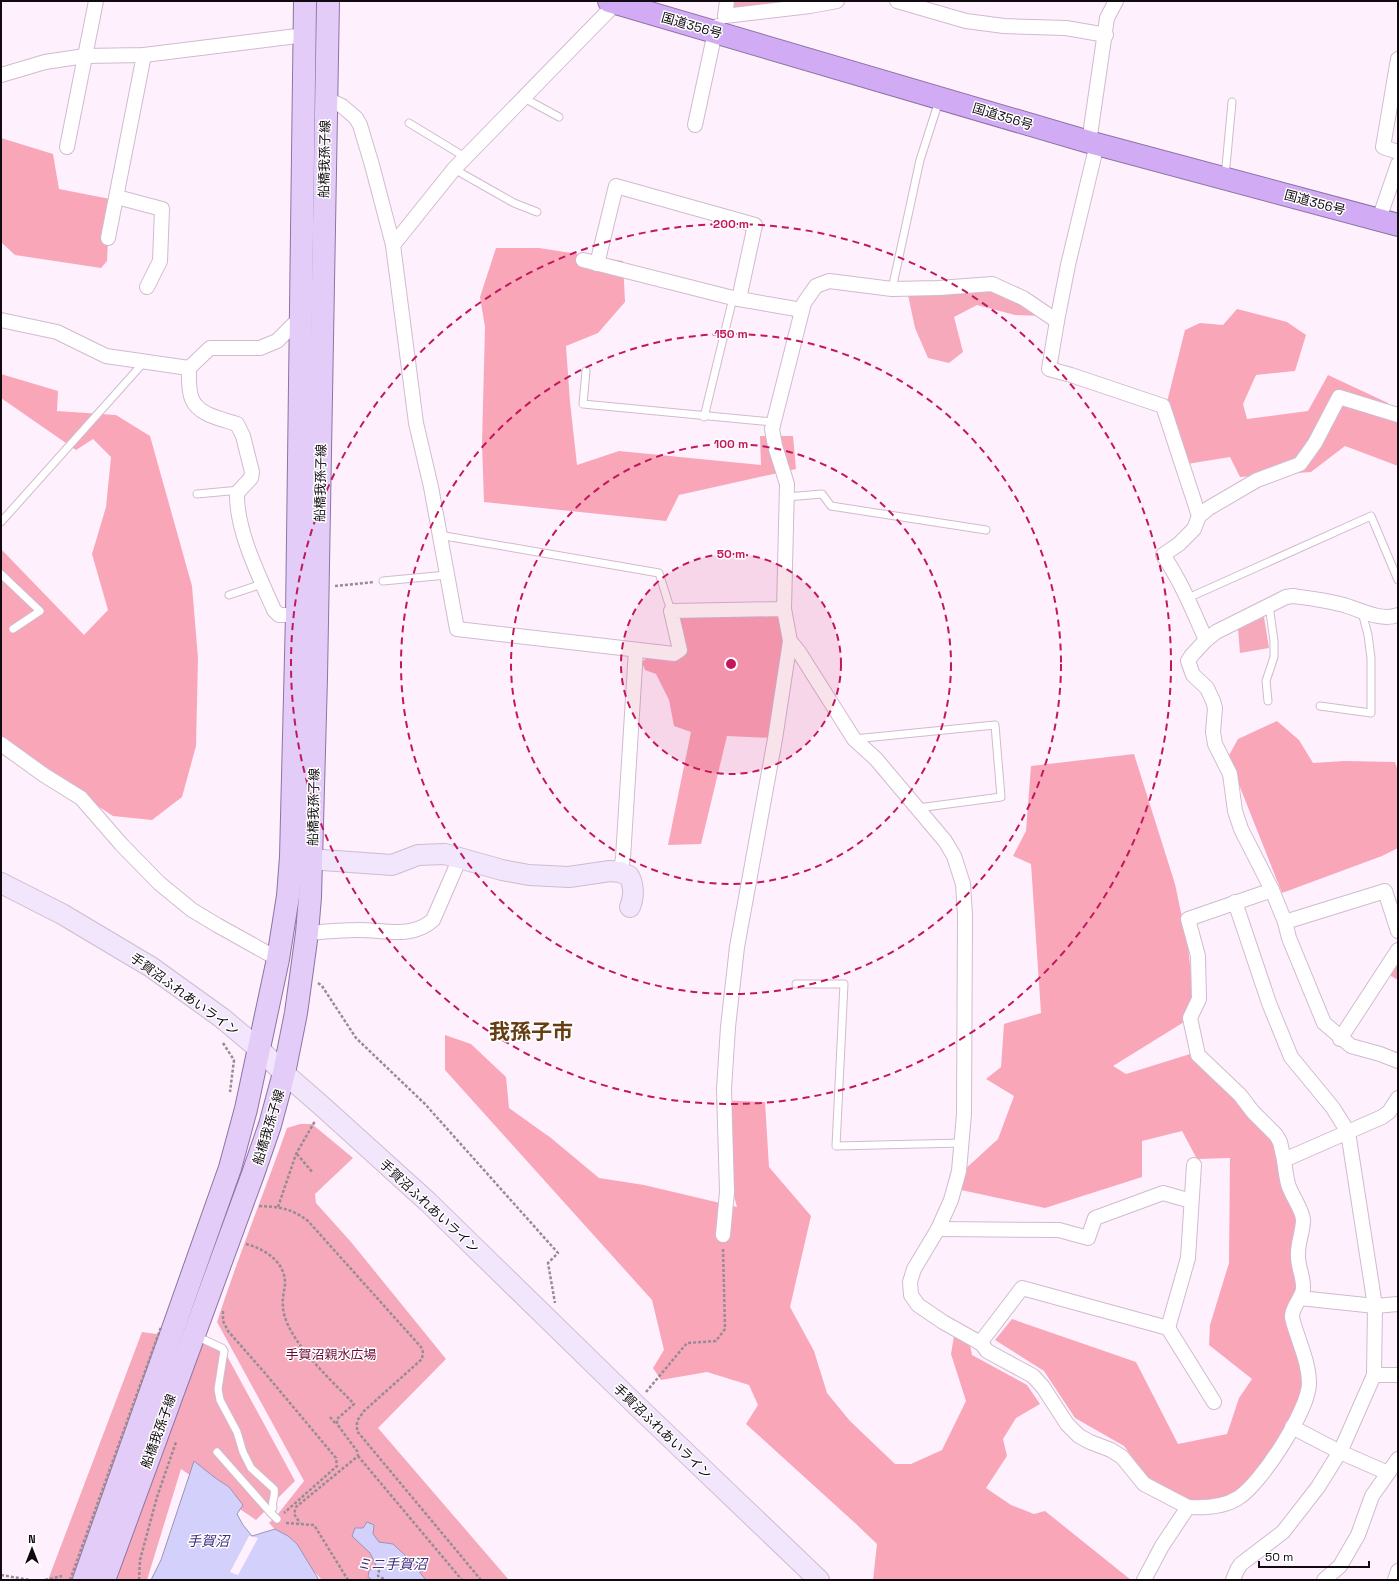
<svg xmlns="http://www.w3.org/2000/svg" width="1399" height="1581" viewBox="0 0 1399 1581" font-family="'Space Grotesk','Noto Sans JP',sans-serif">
	<rect width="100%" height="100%" fill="#fef1fd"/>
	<g fill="#f6a9bb">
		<path d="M733,1h70l-64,9 -6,-4z"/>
		<path d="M988,287l53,29 -26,-1 -38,-10 -23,12 9,35 -14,11 -21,-5 -13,-30 -7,-33z"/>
		<path d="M1264,617l5,31 -29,5 -2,-24z"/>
		<path d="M1398,961v19l-9,-5z"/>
		<path d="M300,1124h12l41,34 -38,36 1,9 35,39 95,117 -68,69 131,152h-187l-53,-57 9,-9 26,-33 -87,-159c21,-65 47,-129 70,-194z"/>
		<path d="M142,1332l78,11 75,138 -39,39 -75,-51 -34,111h-99z"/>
	</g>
	<g fill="#faa6b9">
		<path d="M1,138l52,16 6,35 51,10 -3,62 -6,7 -86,-13 -14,-13z"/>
		<path d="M496,248h43l84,13 2,41 -27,31 -32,13 4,56 7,63 42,-14 142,14 -1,-29h33l3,33 -117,26 -13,26 -182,-19 -2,-59 3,-116 -5,-30z"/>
		<path d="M1237,309l50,13 19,13 -11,36 -39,4 -13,29 4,15 61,-8 20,-36 60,28 10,22v41l-53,-20 -34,26 -71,5 -10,-20 -43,7 -20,-62 18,-72 15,-7 23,2z"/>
		<path d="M1,374l57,17 -1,20 59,4 34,21 42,150 6,72 -2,88 -14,51 -30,23 -39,-4 -112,-74v-193l83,86 24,-25 -16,-56 14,-47 5,-50 -18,-18 -17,11 -75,-52z"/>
		<path d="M779,615l5,27 -12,96 -45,-2 -26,108 -33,1 23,-113 -17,-6 -5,-26 -13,-26 -11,-4 -3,-8 5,-4 31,1 -2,-42z"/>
		<path d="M1277,721l22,19 14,23 31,-2 51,1 3,9v77l-16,8 -100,37 -54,-136 10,-18z"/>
		<path d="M1134,754l41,130 13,62 5,48 -9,28 -71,44 13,8 64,-20 38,35 47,53 23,76 1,134 6,34 -26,56 -39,49 -20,8 -30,2 -44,-25 -22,-30 -49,-28 -31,-47 -49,-31 17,-21 124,43 42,82 49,-10 12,-36 13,-19 -43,-34 1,-20 19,-62 1,-105 -33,1 -15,-28 -40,10v36l-97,31 -84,-18 2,-19 35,-32 16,-43 -28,-17 15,-12 3,-43 37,-11 -10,-149 -18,-8 13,-25 5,-65z"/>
		<path d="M445,1035l26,9 35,33 3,31 42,30 48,40 45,7 93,22 -15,-54 -6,-53 49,2 4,65 42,49 -21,91 24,44 13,42 23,28 45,43h16l31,-14 24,-49 -15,-47 3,-18 16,9 2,10 55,30 13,19 -24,14 -13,21 4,17 -21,32 25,17 23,9 11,-3 86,69h-258l4,-36 -22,-21 -109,-99 12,-19 -9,-20 -42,-13 -46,8 -8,-12 11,-18 -12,-50 -207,-230z"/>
	</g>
	<g fill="#d4d0fc" stroke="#9a95b6">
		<path d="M194,1461l20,16 15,10 14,18 -6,9 6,11 9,11 23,-7 13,7 9,8 22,36h-168l10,-20z"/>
		<path d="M367,1522l7,3 -1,9 6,8 14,2 15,14 18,22h-54l-4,-3 1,-6 7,-6 -6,-12 -18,-17 3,-8h8z"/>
	</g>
	<path fill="#fef1fd" d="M249,1536l9,2 -20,37 -8,-3z"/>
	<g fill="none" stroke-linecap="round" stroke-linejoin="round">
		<g stroke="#d0bbcf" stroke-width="9">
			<g id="lane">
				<path d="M524,98l35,19"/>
				<path d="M409,123l56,34"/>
				<path d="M454,169l60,34 23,9"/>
				<path d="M1225,177l7,-75"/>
				<path d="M892,289l28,-129 19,-59"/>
				<path d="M586,371l-3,33 190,18"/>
				<path d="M704,417l29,-119"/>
				<path d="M197,494l43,-4"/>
				<path d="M786,497l36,-3 9,12 155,24"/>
				<path d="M1,522l144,-161"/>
				<path d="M439,535l220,38 12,38"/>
				<path d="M1,574l39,37 -27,18"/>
				<path d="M383,581l64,-6"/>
				<path d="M229,595l33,-11"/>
				<path d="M1188,598l183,-82 27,64"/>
				<path d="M1268,701l-2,-20 8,-24v-16l-5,-36"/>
				<path d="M1320,706l51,7v-55l-3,-23 -6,-23"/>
				<path d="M854,739l141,-14 6,72 -83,11"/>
				<path d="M796,984h48l-8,162 126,-3"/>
				<path d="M196,1336l26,12 2,3 -6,38 2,11 17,32 6,20 8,16 23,21c2,7 -3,12 -1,19l-3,4 7,7"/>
				<path d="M217,1452l53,60"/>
			</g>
		</g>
		<g stroke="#d0bbcf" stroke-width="16">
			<g id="street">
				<path d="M727,1l-2,15 85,-10 27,-5"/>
				<path d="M897,1l69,20 38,5 62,2 40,7"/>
				<path d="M1398,59l-15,88 15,5"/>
				<path d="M1,75l44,-13 40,-6 59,-1 161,-20"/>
				<path d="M325,98l17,8 14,12 4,7 12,40 21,80 23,178 15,64 26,142 217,25 6,-4 -9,-39 113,-2 6,32 9,11 55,87 22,20 69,82 9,15 9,28 2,31 -1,199 -5,57 -8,29 -13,29 -24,40 -4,13 1,13 7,10 25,17 39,22 5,7 46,25 10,11 24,37 12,12 11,6 21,8 11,7 22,27 44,23"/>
				<path d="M695,125l20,-93 3,-6"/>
				<path d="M1089,142l18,-124 9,-17"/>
				<path d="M67,147l29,-146"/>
				<path d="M117,197l45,12 -2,52 -13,26"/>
				<path d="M1379,219l19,-55"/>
				<path d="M108,238l36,-183"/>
				<path d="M393,245l61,-76 162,-166"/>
				<path d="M583,260l150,38 69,12"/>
				<path d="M597,264l19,-78 139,39 -16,74"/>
				<path d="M1,320l56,12 49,24 83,12c0,9 -1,22 3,31 6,16 30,20 45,25l6,12 9,36 -1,6 -14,15c-1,37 22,83 37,117l5,5h25"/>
				<path d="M1057,321l11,-56 29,-121"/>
				<path d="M189,368l21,-20h50l17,-7 26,-26"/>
				<path d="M1398,415l-59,-18 -24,46 -15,21 -43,16 -48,28 -10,8 -5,13 -15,15 -16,11c18,26 30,56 43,85l-14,15 -4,6 5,14 14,13 6,13 2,7 -2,24 2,12 15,30 5,37 6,18 31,61 13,32 4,16 35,85 27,23 29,8 18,7"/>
				<path d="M784,609l3,-125 -12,-38 -3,-17 32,-126 12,-17 13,-5 63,8 47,-1 53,-4 31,14 34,23 -8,48 22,6 92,31 36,110"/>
				<path d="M1206,640l10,-8 70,-35 7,-1c15,2 32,4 47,8 18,4 39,18 58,11"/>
				<path d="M1,744l43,31 37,23 40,46 38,39 33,27 25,15 61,34"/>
				<path d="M620,872l3,-14 13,-208"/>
				<path d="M1272,890l-84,29 10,37 1,43 -9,19 8,37 42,40 13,17 23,23 4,7 4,18"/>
				<path d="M1285,922l100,-31 13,40"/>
				<path d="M307,933c16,-1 33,-3 49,-3 27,-1 54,10 77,-10l27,-62"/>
				<path d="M1340,1039l58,-89"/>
				<path d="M938,1229l121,1 29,8 7,-20 68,-25 28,8"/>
				<path d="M723,1235l4,-43 -3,-103 4,-62 9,-80 38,-208 15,-98"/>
				<path d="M1300,1298l75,8 23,-2"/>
				<path d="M1168,1328l46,74"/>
				<path d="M980,1343l42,-55 146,40 20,-70 6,-93"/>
				<path d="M1374,1375h24"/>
				<path d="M1292,1427l48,25 48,21"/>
				<path d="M1144,1580l18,-34 26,-39c17,1 36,0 50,-9 23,-14 70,-87 71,-114 0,-17 -6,-32 -11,-47 -2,-6 -5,-14 -6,-20 0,-11 10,-18 11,-28 1,-12 -6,-23 -5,-36 0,-11 5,-22 5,-33 0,-10 -12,-25 -15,-36 -2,-8 -3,-16 -4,-24l98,-43 7,-5 9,-14"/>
				<path d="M1233,1580l4,-10 4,-6 42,-32 35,-45 23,-37 33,-75 1,-69 -27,-174 -15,-24 -42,-51 -22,-54 -34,-101"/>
				<path d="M1324,1580l16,-14 18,-31 14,-39 26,-37"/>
				<path d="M1395,1580l3,-9"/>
			</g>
		</g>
		<g stroke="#d0bbcf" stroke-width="22">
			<g id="secondary">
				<path d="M295,858l97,7 26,-10 27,-1 57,16 27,5 40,2 41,-6 10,1 9,4c5,9 5,21 1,31"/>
				<path d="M1,883l61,31 89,53 71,51 37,31 25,24 39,34 105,95 207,202 184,176"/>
			</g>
		</g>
		<g stroke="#8e73a4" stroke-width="24">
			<g id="primary">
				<path d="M84,1580l146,-412 16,-59 32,-150 10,-63 3,-39 6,-242 8,-614"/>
				<path d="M104,1580l149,-406 17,-49 14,-52 12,-60 11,-80 3,-36 6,-219 12,-677"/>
			</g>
		</g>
		<g stroke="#8e73a4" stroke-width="24">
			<path id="highway" d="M609,1l480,141 309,83"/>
		</g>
		<g stroke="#968c95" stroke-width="2.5" stroke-dasharray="3 2" stroke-linecap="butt">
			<path d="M335,586l39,-4"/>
			<path d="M318,983l4,3 34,52 69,66 133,149 -10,10 7,40"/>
			<path d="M223,1043l11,17 -4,32"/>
			<path d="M297,1154l16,19"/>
			<path d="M259,1206c21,1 32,2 49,15l113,126 2,5 -1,7 -58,52 -7,10v10l124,149"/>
			<path d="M278,1207l18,-53 19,-33"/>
			<path d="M246,1244c19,5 40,18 39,41 -1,7 -3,14 -2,21 0,12 8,26 15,36 16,23 37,42 56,62l-17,15v5l20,27 1,5 -62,51 -2,7 6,9"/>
			<path d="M223,1311v10l5,10 36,41 72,86 1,8 -53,47"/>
			<path d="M646,1392l41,-49 29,-2 9,-12 -2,-81"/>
			<path d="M330,1417l6,7"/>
			<path d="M358,1456l104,124"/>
			<path d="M286,1523l28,2 34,55"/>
			<path d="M374,1567l5,4 -1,5 8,4"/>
			<path d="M1,1575l29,5"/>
			<path d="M45,1580l17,-4"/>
			<path d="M139,1580l1,-20 17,-63 19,-55"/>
		</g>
		<use href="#lane" stroke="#fff" stroke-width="7"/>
		<use href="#street" stroke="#fff" stroke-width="14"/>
		<use href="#secondary" stroke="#f1e6fb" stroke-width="20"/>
		<use href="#primary" stroke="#e3cdf8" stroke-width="22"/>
		<use href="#highway" stroke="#d1abf3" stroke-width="22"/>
		<path stroke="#968c95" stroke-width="2.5" stroke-dasharray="3 2" stroke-linecap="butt" d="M70,1580l91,-253"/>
	</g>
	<circle cx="731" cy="664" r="110" fill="#c2185b" fill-opacity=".12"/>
	<g fill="none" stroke="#c2185b" stroke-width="2" stroke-dasharray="7 5">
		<circle cx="731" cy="664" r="110"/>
		<circle cx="731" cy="664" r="220"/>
		<circle cx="731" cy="664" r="330"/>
		<circle cx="731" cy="664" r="440"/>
	</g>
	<g text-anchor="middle" stroke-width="3" stroke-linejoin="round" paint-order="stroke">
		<g font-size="13" fill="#110a11" stroke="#fff">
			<text transform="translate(692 25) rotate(16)" y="5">国道356号</text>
			<text transform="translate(1003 116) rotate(17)" y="5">国道356号</text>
			<text transform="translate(324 159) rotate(-89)" y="5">船橋我孫子線</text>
			<text transform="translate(1315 202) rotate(15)" y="5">国道356号</text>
			<text transform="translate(320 483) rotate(-89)" y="5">船橋我孫子線</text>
			<text transform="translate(313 807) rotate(-89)" y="5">船橋我孫子線</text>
			<text transform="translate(185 994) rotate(36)" y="5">手賀沼ふれあいライン</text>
			<text transform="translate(268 1127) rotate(-73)" y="5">船橋我孫子線</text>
			<text transform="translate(430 1206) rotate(43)" y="5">手賀沼ふれあいライン</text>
			<text transform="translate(158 1431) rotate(-70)" y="5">船橋我孫子線</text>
			<text transform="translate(663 1431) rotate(44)" y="5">手賀沼ふれあいライン</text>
		</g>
		<g font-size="13" fill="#6b0830" stroke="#fff">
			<text x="331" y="1359">手賀沼親水広場</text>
		</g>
		<g font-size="14" font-style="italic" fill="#402d7e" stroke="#fff">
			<text x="208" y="1546">手賀沼</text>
			<text x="392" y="1569">ミニ手賀沼</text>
		</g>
		<g font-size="21" font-weight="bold" fill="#673d14" stroke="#fff">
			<text x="531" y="1039">我孫子市</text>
		</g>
	</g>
	<circle cx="731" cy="664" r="6" fill="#c2185b" stroke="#fff" stroke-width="2"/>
	<g font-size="12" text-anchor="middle" font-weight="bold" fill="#c2185b" stroke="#fff" stroke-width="3" stroke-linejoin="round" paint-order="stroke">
		<text x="731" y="228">200 m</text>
		<text x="731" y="338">150 m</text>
		<text x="731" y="448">100 m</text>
		<text x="731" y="558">50 m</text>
	</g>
	<rect width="1399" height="1581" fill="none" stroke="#110a11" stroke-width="4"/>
	<g transform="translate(32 1549)" stroke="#ffffff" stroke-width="3" paint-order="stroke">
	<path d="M0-3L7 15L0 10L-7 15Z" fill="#110a11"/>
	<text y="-6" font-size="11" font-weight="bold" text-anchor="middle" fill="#110a11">N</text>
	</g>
	<path d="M1259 1561v6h110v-6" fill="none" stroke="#110a11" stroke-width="2"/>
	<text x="1265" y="1561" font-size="12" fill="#110a11" stroke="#ffffff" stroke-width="3" paint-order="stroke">50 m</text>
</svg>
